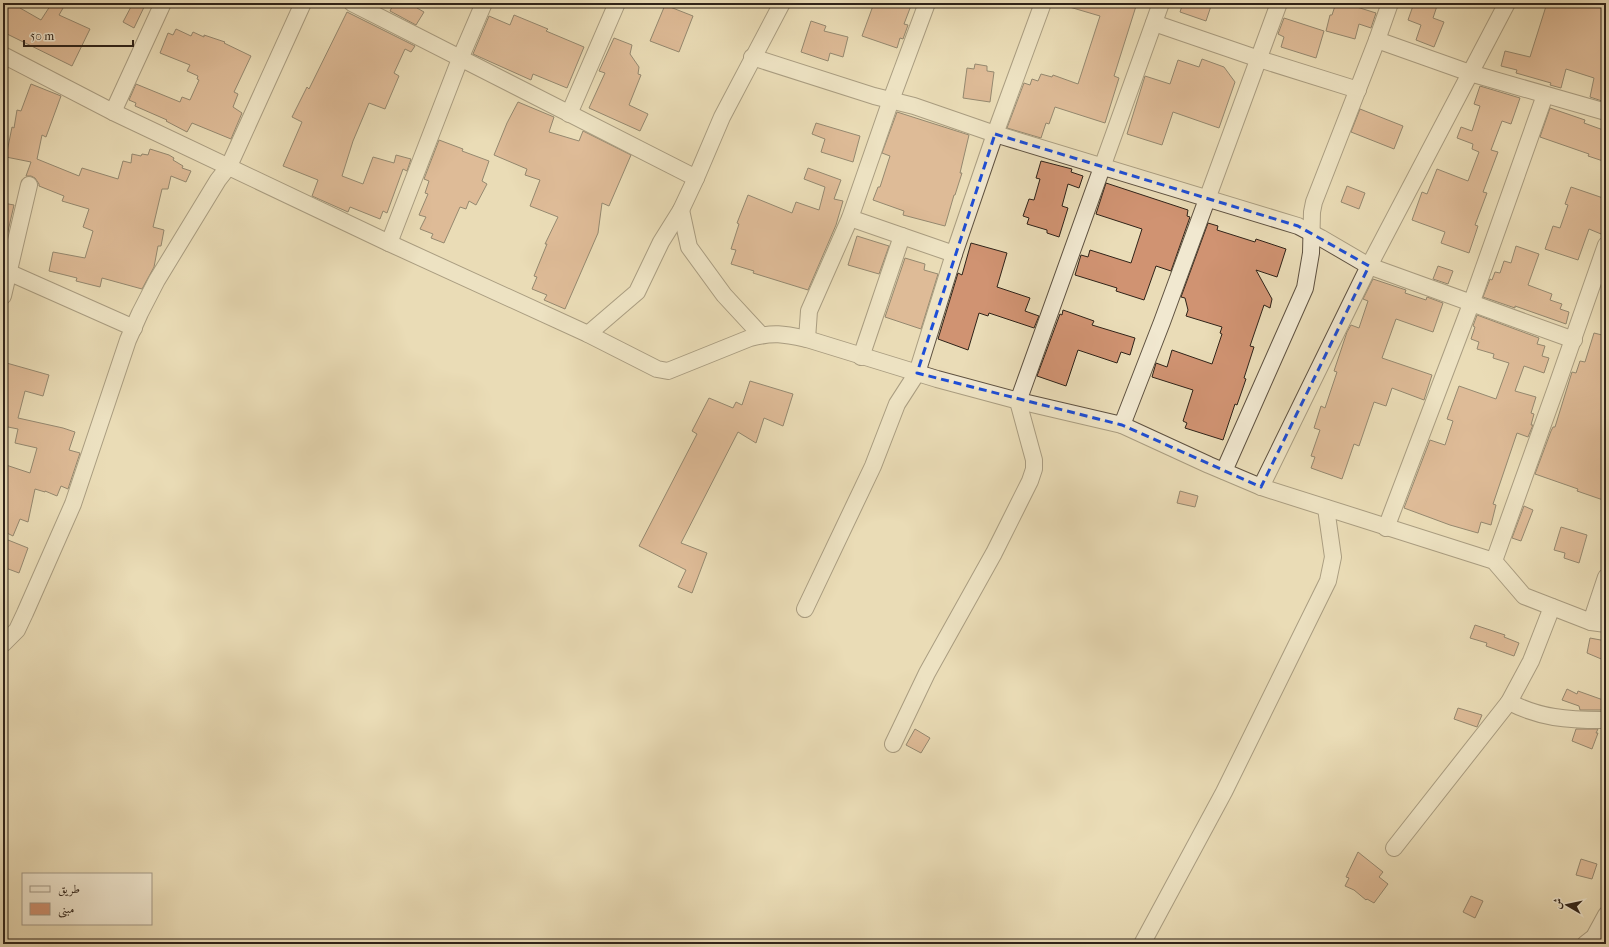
<svg xmlns="http://www.w3.org/2000/svg" width="1609" height="947" viewBox="0 0 1609 947" font-family="'IM FELL French Canon',Amiri,serif">
	<rect width="100%" height="100%" fill="#eadcb7"/>
	<filter id="stains"><feTurbulence type="fractalNoise" baseFrequency=".005" numOctaves="4"/><feColorMatrix values="0 0 0 0 .2 0 0 0 0 .09 0 0 0 0 .02 0 0 0 .5 -.17"/></filter>
	<radialGradient id="worn" r=".72"><stop offset=".6" stop-color="#630" stop-opacity="0"/><stop offset="1" stop-color="#630" stop-opacity=".3"/></radialGradient>
	<g fill="#d09372" stroke="#2f2319">
		<path d="M3,3h20l-3,5 21,12 11,-17h14l-7,12 31,14 -18,37 -69,-34z"/>
		<path d="M133,3h13l-12,25 -11,-6z"/>
		<path d="M394,3h25l-2,5 7,4 -8,13 -26,-14z"/>
		<path d="M874,3h38l-8,21 4,1 -5,14 -3,-1 -3,10 -35,-12z"/>
		<path d="M1066,3h71l-23,73 5,2 -14,45 -50,-16 -6,17 -3,-1 -5,15 -34,-10 17,-45 6,2 2,-6 6,2 3,-7 11,3 1,-2 25,9 22,-68 -34,-10z"/>
		<path d="M1183,3h29l-6,18 -26,-9z"/>
		<path d="M1336,3h8l32,10 -5,15 -12,-4 -4,15 -29,-8 4,-16h2z"/>
		<path d="M1414,3h13l10,3 -4,12 11,4 -10,25 -18,-7 5,-15 -13,-5z"/>
		<path d="M1547,3h59v83l-4,15 -12,-4 4,-19 -28,-9 -5,19 -11,-3 1,-2 -35,-10 1,-3 -16,-4 4,-15 25,6z"/>
		<path d="M665,5l28,11 -14,36 -29,-11z"/>
		<path d="M347,12l68,34 -4,6 -6,-3 -11,24 5,3 -14,33 -16,-6 -16,38 -11,35 21,8 10,-27 21,6 2,-8 15,4 -4,12 -4,-2 -16,44 -4,-2 -3,8 -30,-12 -2,5 -36,-16 6,-16 -35,-14 19,-44 -10,-5 15,-30 2,2z"/>
		<path d="M514,15l34,14 -2,2 38,16 -17,41 -34,-14 -2,6 -58,-26 16,-38 21,9z"/>
		<path d="M1284,18l40,13 -8,27 -35,-11 3,-10 -6,-3z"/>
		<path d="M811,21l15,5 -2,5 24,6 -5,20 -13,-4 -2,8 -27,-9z"/>
		<path d="M176,29l15,7 2,-4 11,5v-2l21,7 -1,1 27,13 -17,36 4,2 -5,13 9,6 -11,26 -39,-16 -5,9 -21,-11 1,-1 -32,-14 1,-3 -7,-3 7,-16 44,18 2,-5 8,3 9,-20 -2,-1 1,-3 -11,-5 3,-6 -30,-12 8,-20 5,2z"/>
		<path d="M614,38l18,7 -2,9 9,13 -1,7 3,1 -12,30 19,9 -8,17 -51,-23 16,-35 -6,-2z"/>
		<path d="M1202,59l22,8 11,15 -16,46 -46,-16 -11,33 -35,-11 18,-58 25,8 8,-24 21,7z"/>
		<path d="M975,64l12,2v5l7,1 -4,30 -27,-4 4,-30 7,1z"/>
		<path d="M31,84l30,12 -15,41 -4,-2 -5,24 42,17 3,-8 36,11 5,-18 8,2 1,-9 9,2 1,-2 6,1 2,-6 19,6 5,3 -1,2 10,6 -1,2 9,3 -5,11 -15,-6 -3,13h-6l-9,38 11,3 -3,16h-3l-4,21 -12,22 -40,-11 -2,9 -24,-6 1,-3 -28,-7 4,-19 32,6 8,-27 -10,-4 6,-18 -27,-8 2,-5 -25,-10v-2l-4,-6 -4,-2h-5l5,-14 -25,-5 6,-30 2,1 3,-18 4,1z"/>
		<path d="M1480,86l40,12 -9,26 -9,-3 -11,29 7,2 -15,40 4,1 -12,32 3,1 -9,27 -28,-10 4,-11 -33,-12 10,-28 5,2 10,-25 31,12 11,-29 -7,-3 1,-5 -16,-6 4,-11 11,4 8,-25 -6,-2z"/>
		<path d="M518,102l36,15 -5,15 30,9 4,-10 48,24 -22,51 -7,-3 -4,30 -33,76 -21,-9 3,-5 -15,-6 5,-12 -3,-1 13,-32h-2l13,-27 -28,-11 10,-26 -15,-5 2,-6 -33,-14 13,-32z"/>
		<path d="M1550,108l35,12 -1,3 22,8v31l-18,-6 1,-2 -49,-17z"/>
		<path d="M1360,109l43,17 -9,23 -43,-17z"/>
		<path d="M897,112l72,23 -9,38h2l-7,22h-1l-9,31 -42,-11 1,-4 -31,-11 5,-13h2l10,-31 -8,-3z"/>
		<path d="M816,123l44,13 -7,26 -32,-10 4,-13 -13,-5z"/>
		<path d="M439,140l24,9 -1,2 27,10 -7,20 5,3 -11,21 -7,-4 -3,8 -6,-2 -16,36 -13,-5 2,-4 -13,-5 6,-12 -7,-2 9,-21 -3,-1 4,-12 -5,-2z"/>
		<path d="M1041,161l31,8 -1,3 12,4 -4,12 -11,-4 -6,22 6,2 -9,29 -12,-4v-3l-20,-6 2,-6 -6,-2 6,-17 5,1 6,-21 -4,-1z"/>
		<path d="M808,168l33,12 -7,19 9,2 -7,24 -28,65 -55,-17 1,-2 -23,-7 5,-14 -5,-1 8,-25 -2,-1 11,-28 44,18 4,-11 23,8 6,-23 -21,-8z"/>
		<path d="M1106,183l82,27 -1,6 3,1 -19,54 -15,-5 -12,34 -28,-9 1,-3 -42,-13 6,-20 7,2 2,-7 41,13 11,-34 -46,-15z"/>
		<path d="M1347,186l18,7 -6,16 -18,-7z"/>
		<path d="M1571,187l35,12v22l-5,13 -12,-5 -11,31 -33,-11 8,-23 7,2 8,-23 -3,-1z"/>
		<path d="M3,203l11,2 -8,35h-3z"/>
		<path d="M1208,223l10,3 -1,4 38,12 1,-3 30,10 -9,28 -21,-7 16,29 -2,9 -6,-3 -14,41 4,1 -10,31 2,1 -9,26 -2,-1 -12,36 -38,-12 2,-5 -4,-2 10,-31 -41,-13 4,-14 11,4 5,-17 40,14 10,-30 -2,-1 2,-6 -36,-11 2,-6 -3,-12 -4,-1z"/>
		<path d="M857,236l32,10 -10,28 -31,-9z"/>
		<path d="M971,243l36,10 -10,34 33,11 -5,13 14,5 -5,12 -45,-15 -1,3 -9,-3 -11,37 -30,-11 20,-66 4,2z"/>
		<path d="M1516,246l23,8 -11,31 24,9 -2,6 12,4 -2,5 9,3 -3,12 -51,-18v2l-32,-11 7,-18 2,1 3,-8 5,1 4,-12 7,2z"/>
		<path d="M905,258l20,6 -1,6 14,4 -17,55 -36,-12z"/>
		<path d="M1438,266l15,5 -5,13 -15,-5z"/>
		<path d="M1373,279l33,11 -1,3 21,7 1,-3 16,6 -10,29 -37,-13 -14,39 50,17 -8,25 -32,-12 -6,18 -12,-4 -15,44 -5,-2 -12,35 -31,-11 4,-11 -4,-1 9,-26 -6,-2 7,-22 4,2 12,-36 -3,-1 13,-39 4,-7 8,3 9,-27 -5,-2z"/>
		<path d="M1063,310l31,11 -2,4 43,13 -5,17 -9,-3 -4,11 -39,-13 -12,36 -29,-10 23,-62 2,1z"/>
		<path d="M1477,315l62,23 -2,6 8,2 -3,10 7,2 -5,15 -20,-7 -9,25 21,6 -5,16 3,1 -3,11h2l-5,12 -11,-4 -24,71 3,1 -5,20 -10,-3 -3,11 -28,-8 -46,-17 26,-68 15,5 8,-24 -6,-2 12,-33 37,13 13,-36 -16,-5 1,-4 -17,-5 2,-7 -8,-3 4,-12 -2,-1z"/>
		<path d="M1594,333l12,3v165l-29,-10 1,-2 -43,-15 16,-43 2,-4h2l17,-55 4,1 4,-12 5,1z"/>
		<path d="M3,362l46,13 -6,21 -18,-5 -7,27 45,10 12,4 -6,18 11,3 -12,36 -7,-3 -4,10 -12,-5v1l-10,-3 -7,33 -8,-3 -7,17 -10,-5v-67l27,9 7,-25 -22,-5 3,-14 -15,-3z"/>
		<path d="M750,381l43,13 -10,32 -19,-8 -8,25 -18,-11 -57,111 26,10 -15,40 -14,-6 8,-17 -47,-24 58,-112 -5,-3 17,-33 24,10 3,-6 6,3z"/>
		<path d="M1180,491l18,5 -3,11 -18,-4z"/>
		<path d="M1524,506l9,4 -12,31 -9,-3z"/>
		<path d="M1561,527l26,8 -8,28 -15,-5 1,-5 -11,-3z"/>
		<path d="M3,538l25,10 -9,25 -16,-6z"/>
		<path d="M1475,625l30,10 -1,2 15,6 -5,13 -28,-10 1,-3 -17,-5z"/>
		<path d="M1590,638l16,3v20l-19,-8z"/>
		<path d="M1567,689l10,5 1,-3 28,10v9h-26l-1,-4 -17,-6z"/>
		<path d="M1458,708l24,7 -5,12 -23,-8z"/>
		<path d="M915,729l15,9 -9,15 -15,-8z"/>
		<path d="M1576,729h22l-2,4h2l-6,16 -20,-8z"/>
		<path d="M1358,852l25,20 -4,5 9,7 -14,19 -7,-4 -1,1 -12,-10 -9,-4 4,-8 -3,-1z"/>
		<path d="M1581,859l16,5 -5,15 -16,-4z"/>
		<path d="M1471,896l12,5 -8,17 -12,-6z"/>
	</g>
	<g fill="none" stroke-linecap="round" stroke-linejoin="round">
		<g stroke="#5e5140" stroke-width="18">
			<g id="minor">
				<path d="M352,3l344,175"/>
				<path d="M1154,23l105,36 99,31"/>
				<path d="M1377,40l93,33 136,39"/>
				<path d="M3,55l110,57 276,131 199,91 69,35 11,2 82,-33c24,-6 33,-4 57,1l130,40 82,22 103,24 87,40 52,22 233,74 30,35 67,26 15,2"/>
				<path d="M752,57l122,39 40,10 81,28 303,92 23,12 48,28 205,74"/>
				<path d="M113,112l50,-109"/>
				<path d="M569,114l48,-111"/>
				<path d="M681,210l8,37 35,48 37,40"/>
				<path d="M850,218l104,36"/>
				<path d="M389,243l71,-184 24,-56"/>
				<path d="M8,272l126,56"/>
				<path d="M3,296l26,-111"/>
				<path d="M588,334l49,-42 24,-50 20,-32 15,-32 26,-61 60,-114"/>
				<path d="M807,339l2,-28 41,-93 41,-118 36,-97"/>
				<path d="M861,357l41,-121"/>
				<path d="M1122,425l40,-103 117,-319"/>
				<path d="M1224,471l81,-183 6,-35 1,-41 2,-10 63,-162 13,-37"/>
				<path d="M1261,487l108,-221 138,-263"/>
				<path d="M1386,528l85,-224 74,-209"/>
				<path d="M1494,561l62,-173 50,-143"/>
				<path d="M805,609l68,-143 24,-62 20,-31 37,-119 41,-120 48,-131"/>
				<path d="M1591,622l15,-45"/>
				<path d="M3,644l14,-14 8,-17 48,-109 55,-164 12,-27 17,-33 61,-100 11,-14 74,-163"/>
				<path d="M1509,702c31,16 58,18 93,18l4,-1"/>
				<path d="M893,744l34,-71 67,-120 36,-72 4,-12v-9l-15,-55 1,-9 141,-393"/>
				<path d="M1394,848l115,-146 22,-41 21,-54"/>
				<path d="M1142,944l82,-152 104,-211 5,-24 -7,-49"/>
				<path d="M1585,944l9,-7 12,-22"/>
			</g>
		</g>
		<use href="#minor" stroke="#f1e8d0" stroke-width="16"/>
	</g>
	<path d="M0 0H1609V947H0ZM995,134l303,92 71,40 -108,221 -139,-62 -205,-52z" fill="#eadcb7" fill-opacity=".55" fill-rule="evenodd"/>
	<path fill="none" stroke="#1d4ed8" stroke-width="3" stroke-dasharray="8 5" stroke-linejoin="round" d="M995,134l303,92 71,40 -108,221 -139,-62 -205,-52z"/>
	<rect width="1609" height="947" fill="none" stroke="#eadcb7" stroke-width="16"/>
	<rect x="4" y="4" width="1601" height="939" fill="none" stroke="#2f2319" stroke-width="2"/>
	<rect x="8" y="8" width="1593" height="931" fill="none" stroke="#2f2319"/>
	<rect x="22" y="873" width="130" height="52" fill="#f1e8d0" stroke="#a39987"/>
	<rect x="30" y="886" width="20" height="6" fill="#f1e8d0" stroke="#a39987"/>
	<text x="58" y="893" font-size="12" fill="#2f2319">طريق</text>
	<rect x="30" y="903" width="20" height="12" fill="#d09372" stroke="#a39987"/>
	<text x="58" y="913" font-size="12" fill="#2f2319">مبنى</text>
	<g transform="translate(1567 905) rotate(279)" stroke="#f1e8d0" stroke-width="3" paint-order="stroke">
	<path d="M0-3L7 15L0 10L-7 15Z" fill="#2f2319"/>
	<text y="-6" font-size="11" font-weight="bold" text-anchor="middle" fill="#2f2319">ش</text>
	</g>
	<path d="M24 40v6h109v-6" fill="none" stroke="#2f2319" stroke-width="2"/>
	<text x="30" y="40" font-size="12" fill="#2f2319" stroke="#f1e8d0" stroke-width="3" paint-order="stroke">50 m</text>
	<rect width="100%" height="100%" filter="url(#stains)"/>
	<rect width="100%" height="100%" fill="url(#worn)"/>
</svg>
